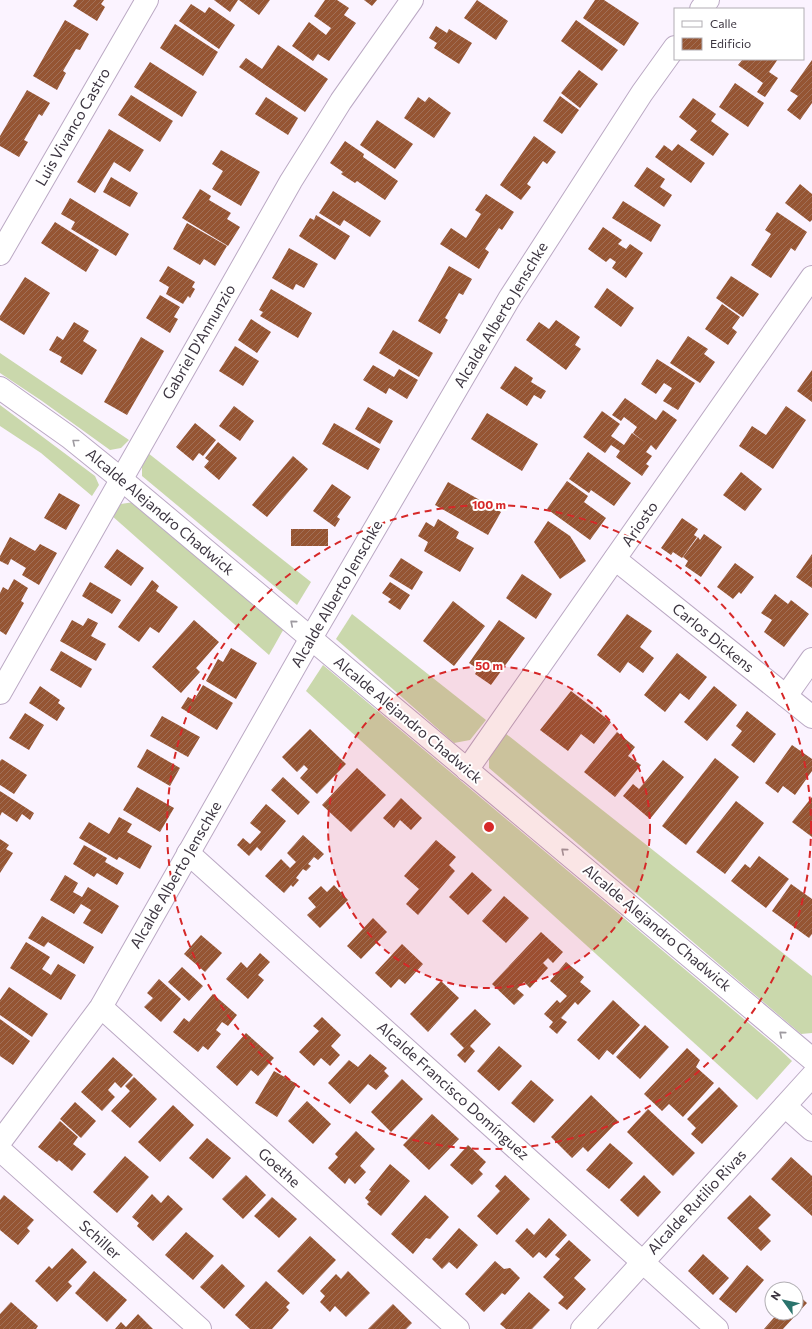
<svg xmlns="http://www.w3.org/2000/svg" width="812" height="1329" viewBox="0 0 812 1329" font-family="Commissioner,sans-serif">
	<defs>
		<pattern id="building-hatch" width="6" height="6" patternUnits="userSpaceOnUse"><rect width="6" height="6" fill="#955533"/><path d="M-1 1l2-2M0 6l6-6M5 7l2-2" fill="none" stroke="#a17058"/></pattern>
	</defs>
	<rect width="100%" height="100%" fill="#fbf3ff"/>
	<g fill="#cad8ac">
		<path d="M0,353l129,87 -8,8 -11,2 -68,-49 -42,-28z"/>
		<path d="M0,405l95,71 4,9 -7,11 -51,-43 -41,-27z"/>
		<path d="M148,453l163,129 -14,23 -155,-129v-11z"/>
		<path d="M134,502l152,123 -17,30 -158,-140 10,-11z"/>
		<path d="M352,614l134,106 -16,20 -16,3 -118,-104z"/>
		<path d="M323,665l453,381 16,15 -35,39 -451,-409z"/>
		<path d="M505,733l307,243v57l-11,1 -312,-266v-14z"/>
	</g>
	<g fill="url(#building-hatch)">
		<path d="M77,0h27l-3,4 4,3 -8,14 -24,-15z"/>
		<path d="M214,0h24l-8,12z"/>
		<path d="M239,0h31l-11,15z"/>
		<path d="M325,0h12l12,8 -5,7 12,8 -27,38 -11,-7 -5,7 -21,-15 17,-24 17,13 5,-7 -17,-12z"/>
		<path d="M364,0h13l-5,6z"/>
		<path d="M477,0l31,21 -12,19 -32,-22z"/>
		<path d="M595,0h9l35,23 -15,23 -41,-28z"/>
		<path d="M191,4l14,9 4,-6 26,18 -16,24 -40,-28z"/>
		<path d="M65,20l24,14 -9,16 -4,-1 -13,22 3,2 -9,17 -24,-14z"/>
		<path d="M576,20l42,30 -16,21 -41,-30z"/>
		<path d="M175,24l43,28 -15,24 -43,-28z"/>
		<path d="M436,26l11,7 2,-4 23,14 -13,21 -25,-16 3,-5 -8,-5z"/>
		<path d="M278,45l50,34 -23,33 -66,-45 7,-9 16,11z"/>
		<path d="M743,59h35l-9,13 9,6 -13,19 -8,-5 6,-9 -25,-18z"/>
		<path d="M812,60v43l-12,17 -13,-10 11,-14 -8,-5z"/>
		<path d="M150,62l47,30 -15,25 -48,-30z"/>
		<path d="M579,70l19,14 -18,24 -19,-15z"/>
		<path d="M735,83l29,20 -16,24 -29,-20z"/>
		<path d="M27,90l23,13 -8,13 -3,-2 -15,26 4,2 -9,15 -19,-11v-10z"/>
		<path d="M131,95l42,26 -13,21 -42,-27z"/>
		<path d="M560,96l19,14 -17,24 -19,-13z"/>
		<path d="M266,97l32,21 -10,17 -33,-21z"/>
		<path d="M418,97l7,5 4,-5 22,16 -17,25 -30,-20z"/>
		<path d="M693,98l23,16 -5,7 18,13 -16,22 -23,-16 7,-9 -18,-14z"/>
		<path d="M377,120l36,24 -18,25 -35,-24z"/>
		<path d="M109,129l35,21 -14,22 -16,-10 -19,31 -18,-11z"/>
		<path d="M534,136l22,16 -9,12 -4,-3 -16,23 4,3 -10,13 -21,-15z"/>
		<path d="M345,141l19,13 -1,3 35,24 -13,19 -28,-19 -2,2 -14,-9 2,-2 -13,-9z"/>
		<path d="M678,144l27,19 -14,20 -36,-26 9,-12 8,6z"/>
		<path d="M221,150l39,22 -19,34 -29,-17 11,-18 -11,-7z"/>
		<path d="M647,167l18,12 -5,8 12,8 -8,12 -30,-21z"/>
		<path d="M111,177l27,16 -8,14 -27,-15z"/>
		<path d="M800,184l12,10v26l-2,2 -25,-19z"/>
		<path d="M200,189l11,7 -2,4 22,13 -4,6 13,8 -12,19 -46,-28z"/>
		<path d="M333,191l48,30 -11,16 -26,-17 -4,6 -21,-13z"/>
		<path d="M486,194l28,18 -12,18 -3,-2 -14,21 4,3 -10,17 -39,-25 11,-16 15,10 15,-24 -6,-4z"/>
		<path d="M70,198l59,36 -13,22 -45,-27 4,-7 -14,-8z"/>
		<path d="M623,201l38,24 -10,17 -39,-24z"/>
		<path d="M777,212l30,20 -12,19 -4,-3 -20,30 -20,-13 20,-31 -6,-4z"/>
		<path d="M316,215l34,21 -15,24 -36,-24 11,-18 4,2z"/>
		<path d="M55,222l44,28 -13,22 -45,-29z"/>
		<path d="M187,223l40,23 -12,20 -11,-7 -4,6 -27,-16z"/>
		<path d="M603,227l19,13 -4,4 8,5 4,-5 13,9 -17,25 -14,-10 4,-6 -6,-4 -4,4 -18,-13z"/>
		<path d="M289,248l29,16 -14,24 -8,-4 -3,6 -21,-12z"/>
		<path d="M168,266l27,16 -3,5 3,2 -5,9 -2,-2 -5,8 -17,-10 3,-7 -10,-6z"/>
		<path d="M449,266l23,13 -9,16 -4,-2 -14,25 3,2 -8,14 -22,-13z"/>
		<path d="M731,276l28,18 -16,23 -27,-19z"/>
		<path d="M25,277l25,16 -26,42 -24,-15v-4z"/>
		<path d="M607,288l27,20 -13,19 -27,-20z"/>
		<path d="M271,289l41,24 -14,25 -38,-22 3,-4 -4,-2z"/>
		<path d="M160,295l20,12 -6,10 4,2 -8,14 -24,-15z"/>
		<path d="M722,304l18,13 -8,11 5,4 -9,13 -23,-16z"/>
		<path d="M251,319l20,13 -14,21 -19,-13z"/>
		<path d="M556,320l24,17 -5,8 6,4 -15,21 -40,-30 13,-18 10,7z"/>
		<path d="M74,322l15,9 -6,10 14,9 -15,25 -22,-13 2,-5 -13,-7 8,-14 6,4z"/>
		<path d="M393,330l40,23 -14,24 -40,-24z"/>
		<path d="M688,336l20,13 -4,5 11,8 -15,21 -30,-20z"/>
		<path d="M141,337l23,14 -37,64 -23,-13z"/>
		<path d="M235,346l24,15 -16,25 -24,-15z"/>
		<path d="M657,359l38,24 -17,27 -15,-9 9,-13 -8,-5 -8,11 -15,-10z"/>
		<path d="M373,365l21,12 5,-8 19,11 -11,19 -18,-11 -3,6 -23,-14z"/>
		<path d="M515,366l18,12 -2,4 15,9 -5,8 -7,-4 -7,11 -27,-18z"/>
		<path d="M812,370v32l-15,-11z"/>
		<path d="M625,398l31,22 7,-10 14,10 -21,30 -5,-5 -5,7 6,4 -6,8 3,2 -7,10 -26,-19 4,-6 -9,-6 -6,8 -22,-16 19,-26 18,13 -9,12 13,9 8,-12 14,10 -13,-10 4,-6 -13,-10 -3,4 -9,-6z"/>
		<path d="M234,406l20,15 -14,20 -21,-15z"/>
		<path d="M786,406l20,14 -33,49 -34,-23 13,-20 14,9z"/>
		<path d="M368,407l25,14 -13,23 -25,-15z"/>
		<path d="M487,413l51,31 -16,27 -51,-32z"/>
		<path d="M195,423l21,17 -13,16 -4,-3 -6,8 -17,-14z"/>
		<path d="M334,423l46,26 -12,21 -46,-26z"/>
		<path d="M218,442l19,16 -18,22 -15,-13 5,-6 -4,-3z"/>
		<path d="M588,452l43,31 -17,23 -23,-16 -2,3 -20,-14z"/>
		<path d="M293,456l15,13 -41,48 -15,-12z"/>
		<path d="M741,472l21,17 -17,22 -22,-16z"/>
		<path d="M567,481l21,15 -4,6 22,16 -16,22 -43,-31z"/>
		<path d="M448,482l53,30 -13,23 -53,-30z"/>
		<path d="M332,484l19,13 -14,20 3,2 -5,8 -22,-16z"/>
		<path d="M59,493l21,12 -14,25 -22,-12z"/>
		<path d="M682,518l16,11 -4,6 3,2 -15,21 -9,-6 -2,3 -10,-7z"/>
		<path d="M438,519l21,13 -3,6 18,10 -14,24 -36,-21 4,-9 -10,-6 8,-14 8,5z"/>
		<path d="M548,521l22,15 16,25 -26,18 -26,-37z"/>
		<rect x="291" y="529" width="37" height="17"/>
		<path d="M704,534l18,13 -21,30 -16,-11 3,-5 -5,-4 15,-20 2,3z"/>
		<path d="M10,537l25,14 5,-7 17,9 -18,32 -17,-10 4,-7 -15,-9 -3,6 -8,-4v-5z"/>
		<path d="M117,549l27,19 -13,18 -27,-19z"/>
		<path d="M812,554v34l-16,-11z"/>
		<path d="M401,558l22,14 -11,18 -23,-14z"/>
		<path d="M735,563l19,14 -13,17 -2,-2 -6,7 -16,-12z"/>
		<path d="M522,574l30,20 -16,25 -30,-21z"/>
		<path d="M14,579l14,9 -7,13 3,2 -18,32 -6,-4v-38l3,-6 5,3z"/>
		<path d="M152,580l7,6 -3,5 22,16 -19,26 -9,-6 -11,15 -21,-15z"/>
		<path d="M90,582l31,18 -9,14 -30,-18z"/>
		<path d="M390,582l20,13 -10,15 -12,-8 3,-3 -9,-6z"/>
		<path d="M775,594l13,10 3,-4 18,14 -25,33 -20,-15 8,-12 -11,-7z"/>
		<path d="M453,601l32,25 -31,40 -31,-25z"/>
		<path d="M627,614l25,17 -12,16 14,11 -11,15 -15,-11 -8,11 -23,-18z"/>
		<path d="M88,618l10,5 -7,13 15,8 -10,17 -36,-20 12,-21 11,6z"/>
		<path d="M194,620l25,22 -23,26 4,4 -19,21 -29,-26z"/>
		<path d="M499,620l26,18 -34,47 -16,-11 3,-5 -9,-6z"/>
		<path d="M231,648l26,15 -21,36 -30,-18 12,-22 5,3z"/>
		<path d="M61,651l31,18 -11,19 -31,-18z"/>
		<path d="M677,653l30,24 -18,23 -9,-7 -15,19 -21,-17z"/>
		<path d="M203,685l30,18 -16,27 -36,-22 7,-11 6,3z"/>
		<path d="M40,686l20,14 -2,3 7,5 -8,13 -28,-18z"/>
		<path d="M714,686l23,19 -30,36 -23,-19z"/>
		<path d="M571,691l40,31 -17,22 -13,-10 -13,17 -28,-21z"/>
		<path d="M747,711l29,23 -22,29 -23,-18 11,-14 -6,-5z"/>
		<path d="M25,713l19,12 -15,25 -20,-12z"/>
		<path d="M162,716l38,21 -12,20 -38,-21z"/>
		<path d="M310,729l36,35 -29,30 -17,-16 8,-9 -4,-4 -7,7 -15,-15z"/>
		<path d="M617,732l18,15 -7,9 13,9 -26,32 -31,-25z"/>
		<path d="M792,745l20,14v12l-17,24 -12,-9 -5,7 -13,-10z"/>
		<path d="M147,749l33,19 -10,18 -33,-19z"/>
		<path d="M715,758l24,19 -53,68 -24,-19z"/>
		<path d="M2,759l25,16 -13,19 -14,-9v-24z"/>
		<path d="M663,760l21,17 -34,42 -27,-23 10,-12 6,5z"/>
		<path d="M357,768l29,27 -35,37 -29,-27z"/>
		<path d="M283,777l27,25 -12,13 -27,-25z"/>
		<path d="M137,787l37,21 -14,24 -37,-22z"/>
		<path d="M0,791l34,22 -4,7 -8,-6 -5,8 -15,-10 -2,4z"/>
		<path d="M812,797v40l-20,-15z"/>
		<path d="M401,798l21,20 -11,12 -11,-10 -6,8 -11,-10z"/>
		<path d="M736,801l28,22 -39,51 -29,-22z"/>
		<path d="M266,804l20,17 -25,30 -4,-4 -8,9 -12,-11 6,-7 7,6 11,-12 -11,-9z"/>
		<path d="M119,817l13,7 -5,8 25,14 -12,23 -21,-12 -2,3 -38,-22 10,-16 20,12z"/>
		<path d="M303,835l21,19 -6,6 -4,-3 -6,7 3,2 -5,5 -3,-2 -7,9 3,2 -6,7 -2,-2 -7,8 -19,-17 16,-17 9,9 6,-6 -9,-9z"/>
		<path d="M0,839l9,6 -3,4 7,4 -13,20z"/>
		<path d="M436,840l20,17 -7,8 6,6 -37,44 -12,-11 13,-15 -15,-13z"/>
		<path d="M84,845l23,13 -2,4 19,11 -7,12 -20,-12 -3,4 -21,-13z"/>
		<path d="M759,856l30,23 -23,29 -35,-27 14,-17 5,4z"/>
		<path d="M472,872l20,18 -24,25 -19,-18z"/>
		<path d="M65,875l13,8 -5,9 9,5 6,-10 31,19 -17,28 -19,-11 8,-13 -10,-6 -7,10 -24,-14z"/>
		<path d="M791,884l21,15v35l-3,4 -37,-27z"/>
		<path d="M334,885l14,15 -28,28 -13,-13 9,-8 -8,-9 13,-12 6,6z"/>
		<path d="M504,896l25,22 -23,25 -24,-22z"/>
		<path d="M42,916l52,31 -10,17 -36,-22 -4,5 -16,-9z"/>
		<path d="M373,918l14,14 -26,27 -14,-13z"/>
		<path d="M541,932l22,20 -10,11 -5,-5 -5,5 5,5 -18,20 -6,-6 -7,7 7,6 -10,10 -22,-21z"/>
		<path d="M201,935l21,18 -17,19 -21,-18z"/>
		<path d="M26,942l24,15 -8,12 9,6 7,-11 18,11 -15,25 -51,-32z"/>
		<path d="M402,944l21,20 -18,20 -6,-5 -8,9 -16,-15z"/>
		<path d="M260,953l10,9 -12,13 6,5 -16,19 -22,-20 15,-17 6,6z"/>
		<path d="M566,962l18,15 -4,5 11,9 -13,14 -3,-3 -14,16 6,4 -10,12 -8,-7 4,-5 -9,-8 13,-14 3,3 7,-7 -17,-15z"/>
		<path d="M182,967l21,19 -14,15 -21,-19z"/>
		<path d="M159,979l22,20 -20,23 -17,-15 9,-9 -6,-5z"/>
		<path d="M441,981l18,17 -31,34 -18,-18z"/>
		<path d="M9,987l39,27 -16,23 -32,-22v-15z"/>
		<path d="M213,994l24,21 -9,11 -6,-4 -6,8 5,4 -13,16 -5,-4 -5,6 -25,-20 11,-14 5,4z"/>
		<path d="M613,1000l27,25 -27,30 -6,-5 -8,10 -22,-20z"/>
		<path d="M475,1009l16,15 -21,22 5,5 -10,12 -8,-8 7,-7 -14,-14z"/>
		<path d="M322,1017l19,18 -10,11 9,9 -10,11 -9,-8 -7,8 -15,-14 20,-21 -6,-5z"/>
		<path d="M0,1019l30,22 -17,24 -13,-9z"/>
		<path d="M645,1025l24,22 -29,32 -24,-22z"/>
		<path d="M246,1033l28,25 -16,18 -7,-6 -14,16 -21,-19z"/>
		<path d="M499,1046l23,20 -23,25 -22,-20z"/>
		<path d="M687,1048l13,12 -4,7 18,16 -31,34 -14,-13 -7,7 -18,-17z"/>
		<path d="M370,1054l17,14 -3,3 5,5 -13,14 -8,-6 -18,20 -22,-21 21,-23 9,7z"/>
		<path d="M113,1057l20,18 -12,13 -6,-6 -7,8 7,7 -13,14 -21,-19z"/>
		<path d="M274,1071l23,13 -20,33 -22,-14z"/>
		<path d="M134,1077l23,22 -27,29 -19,-17 19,-20 -5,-5z"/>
		<path d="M402,1079l21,20 -32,33 -20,-20z"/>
		<path d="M531,1080l23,20 -20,23 -23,-20z"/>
		<path d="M719,1087l19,19 -36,38 -11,-10 5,-6 -9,-9z"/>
		<path d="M591,1095l27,26 -30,31 -5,-5 -11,11 -21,-21z"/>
		<path d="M307,1101l24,23 -18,20 -25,-23z"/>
		<path d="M75,1102l21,19 -15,17 -21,-19z"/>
		<path d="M173,1105l21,20 -34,37 -22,-20z"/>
		<path d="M648,1109l47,44 -22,23 -46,-44z"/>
		<path d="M432,1114l27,25 -30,31 -26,-25z"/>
		<path d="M60,1121l18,16 -5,7 13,10 -14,17 -13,-11 -2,2 -19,-15z"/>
		<path d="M356,1131l19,18 -15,17 6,6 -11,12 -6,-6 -4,6 -17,-16 10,-11 -3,-3z"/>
		<path d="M207,1138l24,20 -18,21 -24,-21z"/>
		<path d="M610,1143l23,20 -24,26 -23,-19z"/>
		<path d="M468,1145l18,17 -7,8 4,4 -11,11 -22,-20z"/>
		<path d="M125,1156l24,21 -32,36 -24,-21z"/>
		<path d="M791,1157l21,19v40l-41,-37z"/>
		<path d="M390,1164l20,17 -29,35 -14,-12 2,-2 -4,-4 6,-7 -2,-1z"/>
		<path d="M246,1175l20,20 -23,24 -21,-20z"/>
		<path d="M505,1175l25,24 -33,36 -20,-19 23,-25 -5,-5z"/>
		<path d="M644,1175l17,17 -23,25 -18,-17z"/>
		<path d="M152,1194l9,9 7,-8 15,14 -30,32 -16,-15 2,-3 -7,-6z"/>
		<path d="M4,1195l30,25 -7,8 3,3 -12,14 -18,-15v-30z"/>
		<path d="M425,1195l24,22 -19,22 -4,-1 -13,16 -22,-20z"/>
		<path d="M750,1195l21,20 -13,13 13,13 -10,10 -34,-33z"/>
		<path d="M272,1197l25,22 -18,19 -25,-22z"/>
		<path d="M549,1218l18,17 -21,23 -7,-6 -6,6 -18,-17 12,-13 7,7z"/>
		<path d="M459,1228l19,17 -21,24 -8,-7 -7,7 -10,-10z"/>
		<path d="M186,1232l28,24 -21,24 -28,-25z"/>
		<path d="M310,1236l26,24 -33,35 -26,-24z"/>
		<path d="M569,1240l22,20 -17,18 12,11 -19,21 -9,-7 6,-6 -21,-20 17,-18 -5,-4z"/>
		<path d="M72,1248l15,14 -19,20 4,4 -15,16 -22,-21 14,-15 3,3z"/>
		<path d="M703,1254l26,24 -16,17 -25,-24z"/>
		<path d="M495,1261l9,8 6,-1 10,10 -15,17 -3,-2 -18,19 -19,-18z"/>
		<path d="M222,1264l23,22 -21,23 -24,-22z"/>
		<path d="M747,1265l17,15 -28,33 -17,-14z"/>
		<path d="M94,1271l33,29 -20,22 -32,-29z"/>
		<path d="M348,1271l22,22 -24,24 -11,-11 -5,6 -10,-10 5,-6 -5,-5 16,-17 5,5z"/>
		<path d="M266,1281l24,22 -4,4 3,3 -17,19h-22l-15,-14z"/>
		<path d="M529,1292l21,18 -18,19h-26l-6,-5z"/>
		<path d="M796,1293l11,10 -24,26h-19l14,-16h18z"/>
		<path d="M11,1302l27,24 -2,3h-36v-15z"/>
		<path d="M393,1304l19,19 -6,6h-38z"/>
		<path d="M138,1314l15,15h-38l6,-7 5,5z"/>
	</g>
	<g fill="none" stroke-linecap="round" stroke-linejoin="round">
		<g stroke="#bba9c4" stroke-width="24">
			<g id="street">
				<path d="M701,9l7,-9"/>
				<path d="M0,254l147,-254"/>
				<path d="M615,559l197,158"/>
				<path d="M0,693l291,-512 50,-80 71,-101"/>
				<path d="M786,696l26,-37"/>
				<path d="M467,770l345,-493"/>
				<path d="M188,853l529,476"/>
				<path d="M101,1007l357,322"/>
				<path d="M785,1106l27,24"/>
				<path d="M0,1142l101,-135 210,-369 198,-339 133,-206 33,-46"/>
				<path d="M0,1150l200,179"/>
				<path d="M582,1329l230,-253"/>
			</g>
		</g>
		<g stroke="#bba9c4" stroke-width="24">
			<path id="secondary" d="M0,388l69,49 52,42 691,580"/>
		</g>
		<use href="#street" stroke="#fff" stroke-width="22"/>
		<use href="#secondary" stroke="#fff" stroke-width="22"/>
	</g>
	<defs><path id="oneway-chevron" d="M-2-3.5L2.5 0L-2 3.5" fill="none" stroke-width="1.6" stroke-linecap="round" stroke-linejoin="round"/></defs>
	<g stroke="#9e9aa0">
		<use href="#oneway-chevron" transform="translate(75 442) rotate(-141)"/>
		<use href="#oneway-chevron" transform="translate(293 623) rotate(-140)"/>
		<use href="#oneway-chevron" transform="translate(564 851) rotate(-140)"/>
		<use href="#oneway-chevron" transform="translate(782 1034) rotate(-140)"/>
	</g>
	<circle cx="489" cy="827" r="161" fill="#d62828" fill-opacity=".12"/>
	<g fill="none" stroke="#d62828" stroke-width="2" stroke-dasharray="7 5">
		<circle cx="489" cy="827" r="161"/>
		<circle cx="489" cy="827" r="322"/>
	</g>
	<g text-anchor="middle" stroke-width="4" stroke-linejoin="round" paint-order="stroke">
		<g font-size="15" fill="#3c3540" stroke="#fff">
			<text transform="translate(73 127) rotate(-60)" y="5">Luis Vivanco Castro</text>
			<text transform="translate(501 315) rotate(-59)" y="5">Alcalde Alberto Jenschke</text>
			<text transform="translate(199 342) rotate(-60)" y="5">Gabriel D'Annunzio</text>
			<text transform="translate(160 512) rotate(40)" y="5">Alcalde Alejandro Chadwick</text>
			<text transform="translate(640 524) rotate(-55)" y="5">Ariosto</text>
			<text transform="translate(337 594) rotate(-60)" y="5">Alcalde Alberto Jenschke</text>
			<text transform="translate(713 638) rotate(39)" y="5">Carlos Dickens</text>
			<text transform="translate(408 720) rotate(40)" y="5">Alcalde Alejandro Chadwick</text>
			<text transform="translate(176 875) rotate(-60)" y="5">Alcalde Alberto Jenschke</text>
			<text transform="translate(657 928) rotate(40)" y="5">Alcalde Alejandro Chadwick</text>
			<text transform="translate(453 1091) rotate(42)" y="5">Alcalde Francisco Domínguez</text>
			<text transform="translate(279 1168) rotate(42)" y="5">Goethe</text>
			<text transform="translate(697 1202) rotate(-47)" y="5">Alcalde Rutilio Rivas</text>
			<text transform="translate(100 1240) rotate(42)" y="5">Schiller</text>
		</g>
	</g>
	<circle cx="489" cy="827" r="6" fill="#d62828" stroke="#fff" stroke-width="2"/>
	<g font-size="12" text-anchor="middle" font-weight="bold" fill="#d62828" stroke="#fff" stroke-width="4" stroke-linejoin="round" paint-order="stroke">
		<text x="489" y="509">100 m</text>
		<text x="489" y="670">50 m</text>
	</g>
	<rect x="674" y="8" width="130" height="52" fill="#ffffff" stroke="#b1aeb3"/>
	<rect x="682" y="21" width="20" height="6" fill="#ffffff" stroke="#b1aeb3"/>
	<text x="710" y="28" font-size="12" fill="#3c3540">Calle</text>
	<rect x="682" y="38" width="20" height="12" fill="url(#building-hatch)" stroke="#b1aeb3"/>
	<text x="710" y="48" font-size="12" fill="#3c3540">Edificio</text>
	<g transform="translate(784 1301) rotate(303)"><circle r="19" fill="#ffffff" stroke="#b1aeb3"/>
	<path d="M0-3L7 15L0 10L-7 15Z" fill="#2a736c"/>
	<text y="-6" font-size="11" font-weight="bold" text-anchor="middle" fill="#3c3540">N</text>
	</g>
</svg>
